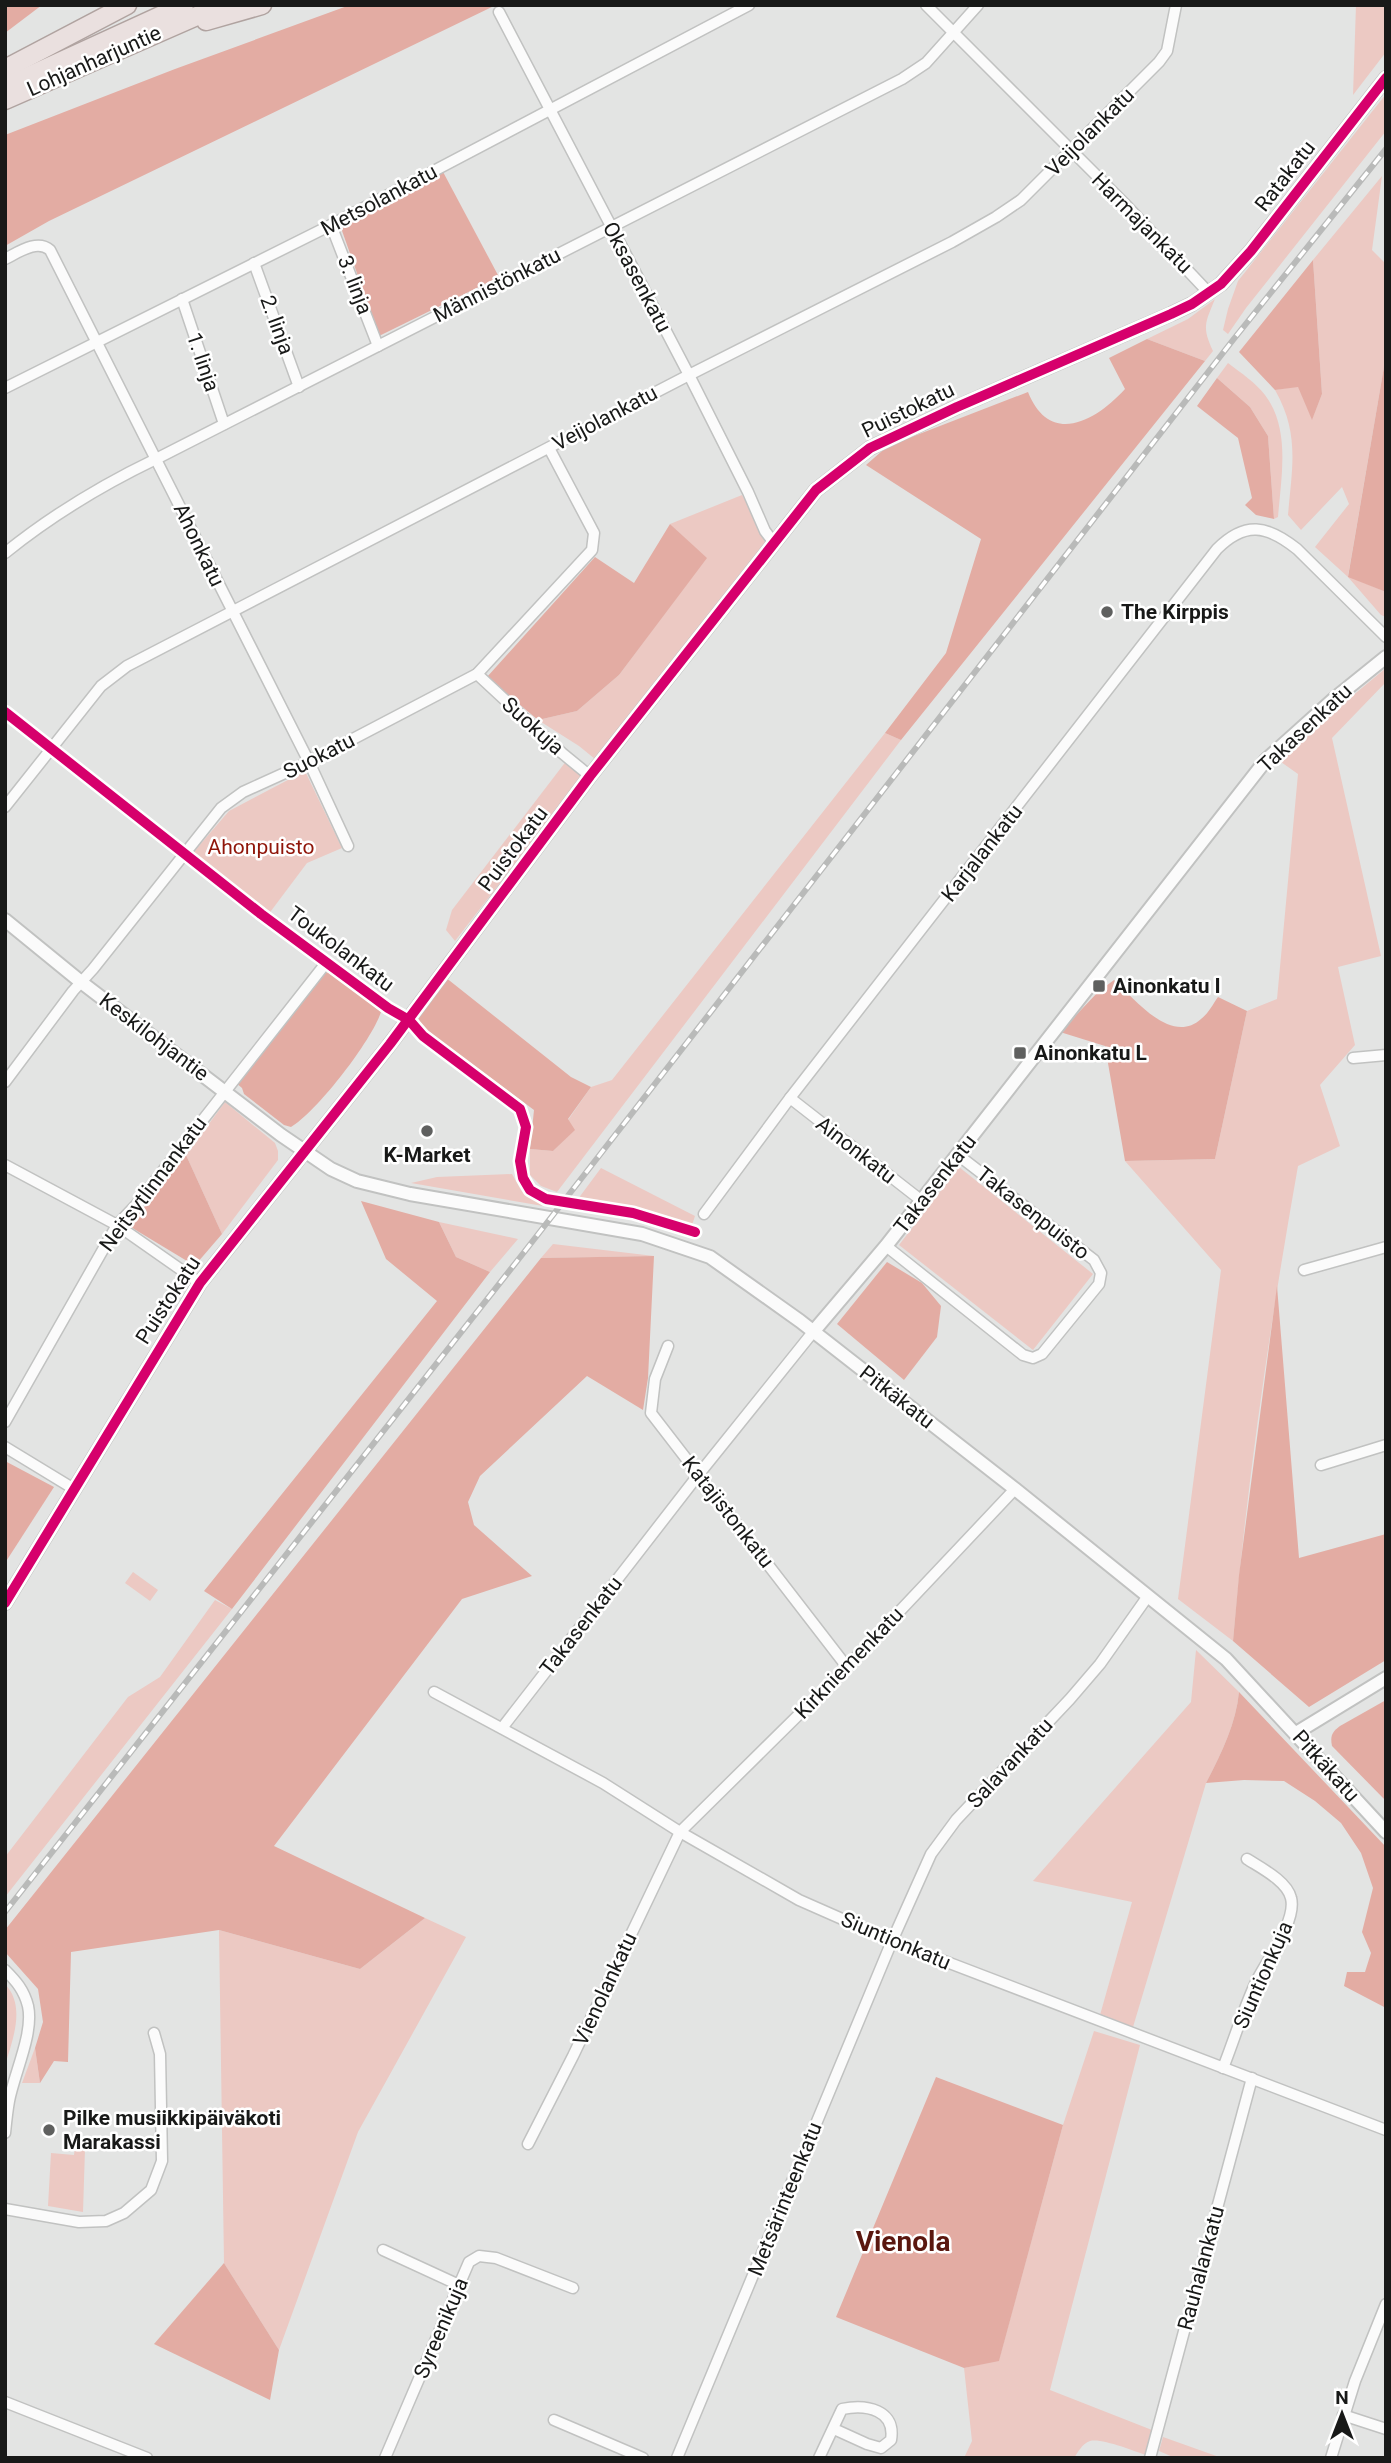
<svg xmlns="http://www.w3.org/2000/svg" width="1391" height="2463" viewBox="0 0 1391 2463" font-family="Roboto,sans-serif">
	<rect width="100%" height="100%" fill="#e3e4e3"/>
	<g fill="#ecc9c3">
		<path d="M1356,5h30v47l-33,43z"/>
		<path d="M1386,94v37l-140,177 -18,26 -5,-4 5,-21 10,-28z"/>
		<path d="M1382,176l-10,74 14,14v91l-38,221 38,16v25l-5,-2 -33,-38 -33,-30 34,-43 -7,-17 -41,43 -13,-15c4,-48 12,-81 -13,-125l23,-4 14,33 10,-25 -9,-134z"/>
		<path d="M1215,299c-10,24 -13,28 -2,52l-8,10 -58,-22 41,-20z"/>
		<path d="M1228,363c13,10 27,19 37,32 26,34 16,83 13,122l-4,2 -6,-83 -18,-29 -33,-29z"/>
		<path d="M742,495l27,45 -174,219 -16,-13 -41,-26 39,-9 42,-36 87,-117 -36,-34z"/>
		<path d="M1386,668v14l-54,56 49,218 -43,11 17,78 -35,40 20,61 -42,20c-28,157 -51,316 -65,475l-55,-42 43,-329 -96,-109 90,-2 32,-148 30,-12 21,-225 -17,-12 17,-21z"/>
		<path d="M885,733l16,7 -344,452 -16,-6 -11,-11v-26l23,2 21,-21 -6,-10 23,-33 21,-7z"/>
		<path d="M567,760l18,14 -130,167 -9,-11 6,-20z"/>
		<path d="M305,771l37,77 -35,15 -39,52 -77,-60 38,-44z"/>
		<path d="M225,1102l50,41 3,8v9l-56,74 -36,-79z"/>
		<path d="M959,1167l134,107 -60,76 -134,-105z"/>
		<path d="M601,1168l94,48 -3,9 -62,-19 -52,-7z"/>
		<path d="M512,1174l9,16 22,16 -132,-23 26,-6z"/>
		<path d="M439,1222l79,17 -28,33 -34,-15z"/>
		<path d="M553,1244l101,12 -113,2z"/>
		<path d="M133,1572l25,18 -8,11 -25,-18z"/>
		<path d="M215,1600l17,9 -227,288v-40l123,-160 32,-20z"/>
		<path d="M1196,1650l43,42c-3,32 -18,62 -33,91l-73,244 -33,-12 32,-113 -99,-21 158,-179z"/>
		<path d="M425,1918l41,19 -108,195 -79,218 -55,-87 -5,-333 141,39z"/>
		<path d="M5,1984c21,22 8,55 0,81z"/>
		<path d="M1094,2031l46,14 -90,345 102,40 -6,25c-13,-4 -44,-17 -56,-14 -8,3 -12,11 -16,17h-110l8,-17 -8,-73 35,-8 64,-235z"/>
		<path d="M35,2048l5,35h-18z"/>
		<path d="M75,2148l10,1 -2,63 -35,-6 3,-53 23,2z"/>
		<path d="M1163,2437l59,21h-47l-16,-7z"/>
	</g>
	<g fill="#e3aca3">
		<path d="M5,5h37l-37,28z"/>
		<path d="M350,5h146l-447,216 -44,25v-111l170,-66z"/>
		<path d="M442,170l57,107 -120,59 -39,-111z"/>
		<path d="M1313,260l9,134 -10,26 -14,-33 -23,3 -36,-38z"/>
		<path d="M1147,339l58,22 -304,379 -16,-7 61,-80 35,-114 -115,-74 16,-14 14,-8 132,-51c22,55 68,29 97,-3l-16,-31z"/>
		<path d="M1386,355v237l-38,-15z"/>
		<path d="M1217,378l33,29 18,29 6,83 -18,-4 -11,-10 7,-7 -14,-60 -41,-32z"/>
		<path d="M670,524l37,34 -88,117 -42,36 -39,9 -51,-43 108,-120 39,26z"/>
		<path d="M331,972l50,40c-9,28 -64,100 -90,115l-7,-2 -40,-31 -2,-6 -7,-6 89,-109z"/>
		<path d="M445,977l126,100 20,10 -23,32 7,11 -22,21 -23,-2 4,-39 -112,-83 -4,-10z"/>
		<path d="M1114,980c20,18 57,66 87,39 7,-5 12,-15 17,-22l29,14 -32,148 -90,2 -20,-115 -45,-14 38,-40z"/>
		<path d="M186,1155l36,79 -25,29 -10,-2 -58,-35z"/>
		<path d="M361,1201l78,21 17,35 34,15 -258,337 -28,-18 233,-290 -51,-42z"/>
		<path d="M654,1256l-6,122 -5,32 -56,-34 -107,100 -12,26 6,23 58,51 -70,23 -188,247 151,72 -65,51 -141,-39 -148,22 -3,110 -14,-1 -14,22 -5,-35 8,-26 -5,-33 -33,-37v-22l536,-672z"/>
		<path d="M887,1262l35,21 19,23 -4,31 -33,43 -67,-56z"/>
		<path d="M1277,1286l22,272 87,-24v126l-77,47 -76,-66 6,-66z"/>
		<path d="M5,1461l49,26 -49,76z"/>
		<path d="M1239,1692l147,155v161l-42,-22 3,-14h18l6,-19 -9,-21 11,-44 -12,-35 -20,-30 -26,-22 -31,-20 -40,-1 -38,3c15,-29 30,-59 33,-91z"/>
		<path d="M1386,1700v101l-54,-55c-2,-10 0,-14 8,-20z"/>
		<path d="M936,2077l127,48 -64,236 -35,7 -128,-51z"/>
		<path d="M224,2263l55,87 -9,50 -116,-56z"/>
	</g>
	<g fill="none" stroke-linecap="round" stroke-linejoin="round">
		<g stroke="#c1c2c1" stroke-width="13">
			<g id="minor">
				<path d="M926,5l198,198 85,90"/>
				<path d="M499,12l190,363 59,117 17,39 9,12"/>
				<path d="M331,225l47,121"/>
				<path d="M5,259c14,-7 32,-20 45,-9l259,512 39,84"/>
				<path d="M254,263l45,124"/>
				<path d="M182,299l42,125"/>
				<path d="M5,388l326,-163 418,-220"/>
				<path d="M5,553c47,-38 97,-68 151,-94l746,-380 24,-16 52,-58"/>
				<path d="M477,674l85,79 28,23"/>
				<path d="M5,807l96,-121 26,-20 562,-291 263,-133 44,-25 25,-17 138,-138 8,-11 9,-46"/>
				<path d="M1353,1058l33,-3"/>
				<path d="M5,1082l68,-91 20,-22 128,-161 22,-16 66,-30 168,-88 115,-124 2,-17 -45,-85"/>
				<path d="M790,1098l132,103"/>
				<path d="M5,1165l112,60 83,58"/>
				<path d="M704,1214l86,-116 427,-549c28,-28 50,-24 80,0l89,88"/>
				<path d="M886,1246l137,109 10,3 9,-4 57,-70 2,-11 -7,-13 -136,-105"/>
				<path d="M1304,1270l82,-23"/>
				<path d="M668,1346l-13,33 -4,34 196,254"/>
				<path d="M5,1422l112,-197 19,-20 190,-242"/>
				<path d="M5,1447l69,42"/>
				<path d="M1321,1465l65,-20"/>
				<path d="M434,1692l169,91 77,49 119,68 93,41 494,189"/>
				<path d="M502,1728l197,-254 114,-142"/>
				<path d="M5,1970c11,11 19,20 23,36 6,27 -14,68 -19,95 -2,11 -3,22 -4,32"/>
				<path d="M1223,2068c11,-28 20,-58 33,-86 10,-21 41,-61 35,-84 -4,-17 -30,-30 -44,-39"/>
				<path d="M528,2144l45,-88 107,-224 167,-165 168,-178"/>
				<path d="M5,2209l74,13 27,-1 18,-8 27,-23 11,-29 -2,-107 -6,-21"/>
				<path d="M383,2250l76,35"/>
				<path d="M5,2402l142,56"/>
				<path d="M1343,2415l43,14"/>
				<path d="M554,2420l89,38"/>
				<path d="M385,2458l84,-196 10,-6 17,2 77,30"/>
				<path d="M677,2458l215,-517 39,-87 25,-34 114,-121 30,-35 48,-68"/>
				<path d="M819,2458l23,-49c25,-5 54,1 49,31l-10,8 -14,-4 -33,-15"/>
				<path d="M1150,2458l102,-380"/>
				<path d="M1331,2458l24,-77 31,-77"/>
			</g>
		</g>
		<g stroke="#c1c2c1" stroke-width="16">
			<g id="tertiary">
				<path d="M5,920l76,62 200,153 50,34 26,12 53,13 232,40 68,23 90,64 215,168 211,170 160,173"/>
				<path d="M813,1332l73,-86 380,-486 68,-61 52,-42"/>
				<path d="M5,1603l195,-320 190,-239 200,-268 226,-286 54,-42 87,-41 214,-93 21,-10 29,-20 30,-33 135,-173"/>
				<path d="M1296,1733l90,-55"/>
			</g>
		</g>
		<g stroke="#b0a3a0" stroke-width="21">
			<g id="trunk">
				<path d="M206,21l56,-16"/>
				<path d="M5,69l122,-64"/>
				<path d="M5,87l179,-82"/>
				<path d="M5,100l217,-95"/>
			</g>
		</g>
		<use href="#minor" stroke="#fbfbfb" stroke-width="10"/>
		<use href="#tertiary" stroke="#fbfbfb" stroke-width="12"/>
		<use href="#trunk" stroke="#eae0df" stroke-width="18"/>
		<g stroke="#b9bab9" stroke-width="6">
			<path id="rail" d="M5,1912l520,-661 708,-911 153,-191"/>
		</g>
		<use href="#rail" stroke="#fff" stroke-width="3.5" stroke-dasharray="10" stroke-linecap="butt"/>
		<g stroke="#fff" stroke-width="15">
			<g id="cycleway">
				<path d="M5,712l256,202 127,94 21,12 14,16 97,73 6,18 -6,34 3,17 7,12 16,9 87,14 62,19"/>
				<path d="M5,1603l195,-320 190,-239 200,-268 226,-286 54,-42 87,-41 214,-93 21,-10 29,-20 30,-33 135,-173"/>
			</g>
		</g>
		<use href="#cycleway" stroke="#d6006c" stroke-width="10"/>
	</g>
	<g fill="#5f605f" stroke="#fff" stroke-width="2.5">
		<circle cx="1107" cy="612" r="7"/>
		<rect x="1092" y="979" width="14" height="14" rx="3.5"/>
		<rect x="1013" y="1046" width="14" height="14" rx="3.5"/>
		<circle cx="427" cy="1131" r="7"/>
		<circle cx="49" cy="2130" r="7"/>
	</g>
	<g text-anchor="middle" stroke-width="5" stroke-linejoin="round" paint-order="stroke">
		<g font-size="21" fill="#181918" stroke="#fff">
			<text transform="translate(94 61) rotate(-24)" y="7">Lohjanharjuntie</text>
			<text transform="translate(1090 132) rotate(-45)" y="7">Veijolankatu</text>
			<text transform="translate(1285 176) rotate(-52)" y="7">Ratakatu</text>
			<text transform="translate(379 200) rotate(-28)" y="7">Metsolankatu</text>
			<text transform="translate(1142 223) rotate(45)" y="7">Harmajankatu</text>
			<text transform="translate(637 277) rotate(62)" y="7">Oksasenkatu</text>
			<text transform="translate(355 285) rotate(69)" y="7">3. linja</text>
			<text transform="translate(497 285) rotate(-27)" y="7">Männistönkatu</text>
			<text transform="translate(277 325) rotate(70)" y="7">2. linja</text>
			<text transform="translate(203 362) rotate(71)" y="7">1. linja</text>
			<text transform="translate(908 410) rotate(-26)" y="7">Puistokatu</text>
			<text transform="translate(605 418) rotate(-28)" y="7">Veijolankatu</text>
			<text transform="translate(199 545) rotate(64)" y="7">Ahonkatu</text>
			<text transform="translate(533 726) rotate(42)" y="7">Suokuja</text>
			<text transform="translate(1305 728) rotate(-43)" y="7">Takasenkatu</text>
			<text transform="translate(319 756) rotate(-27)" y="7">Suokatu</text>
			<text transform="translate(513 849) rotate(-53)" y="7">Puistokatu</text>
			<text transform="translate(982 853) rotate(-52)" y="7">Karjalankatu</text>
			<text transform="translate(341 949) rotate(37)" y="7">Toukolankatu</text>
			<text transform="translate(154 1037) rotate(37)" y="7">Keskilohjantie</text>
			<text transform="translate(856 1150) rotate(38)" y="7">Ainonkatu</text>
			<text transform="translate(153 1184) rotate(-53)" y="7">Neitsytlinnankatu</text>
			<text transform="translate(935 1184) rotate(-52)" y="7">Takasenkatu</text>
			<text transform="translate(1033 1213) rotate(38)" y="7">Takasenpuisto</text>
			<text transform="translate(168 1300) rotate(-57)" y="7">Puistokatu</text>
			<text transform="translate(897 1397) rotate(38)" y="7">Pitkäkatu</text>
			<text transform="translate(728 1512) rotate(52)" y="7">Katajistonkatu</text>
			<text transform="translate(581 1626) rotate(-52)" y="7">Takasenkatu</text>
			<text transform="translate(849 1663) rotate(-46)" y="7">Kirkniemenkatu</text>
			<text transform="translate(1010 1763) rotate(-47)" y="7">Salavankatu</text>
			<text transform="translate(1326 1766) rotate(48)" y="7">Pitkäkatu</text>
			<text transform="translate(896 1941) rotate(23)" y="7">Siuntionkatu</text>
			<text transform="translate(1263 1975) rotate(-66)" y="7">Siuntionkuja</text>
			<text transform="translate(605 1989) rotate(-65)" y="7">Vienolankatu</text>
			<text transform="translate(785 2199) rotate(-68)" y="7">Metsärinteenkatu</text>
			<text transform="translate(1201 2268) rotate(-75)" y="7">Rauhalankatu</text>
			<text transform="translate(441 2328) rotate(-67)" y="7">Syreenikuja</text>
		</g>
		<g font-size="21" font-weight="bold" fill="#181918" stroke="#fff" text-anchor="start">
			<text x="1121" y="619">The Kirppis</text>
			<text x="1113" y="993">Ainonkatu I</text>
			<text x="1034" y="1060">Ainonkatu L</text>
			<text x="427" y="1162" text-anchor="middle">K-Market</text>
			<text x="63" y="2125">Pilke musiikkipäiväkoti<tspan x="63" dy="24">Marakassi</tspan></text>
		</g>
		<g font-size="21" fill="#90160a" stroke="#fff">
			<text x="261" y="854">Ahonpuisto</text>
		</g>
		<g font-size="28" font-weight="bold" fill="#5a170f" stroke="#fff">
			<text x="903" y="2251">Vienola</text>
		</g>
	</g>
	<rect width="1391" height="2463" fill="none" stroke="#181918" stroke-width="14"/>
	<g transform="translate(1342 2414)" stroke="#ffffff" stroke-width="5" paint-order="stroke">
	<path d="M0-5L12 26L0 18L-12 26Z" fill="#181918"/>
	<text y="-10" font-size="19" font-weight="bold" text-anchor="middle" fill="#181918">N</text>
	</g>
</svg>
